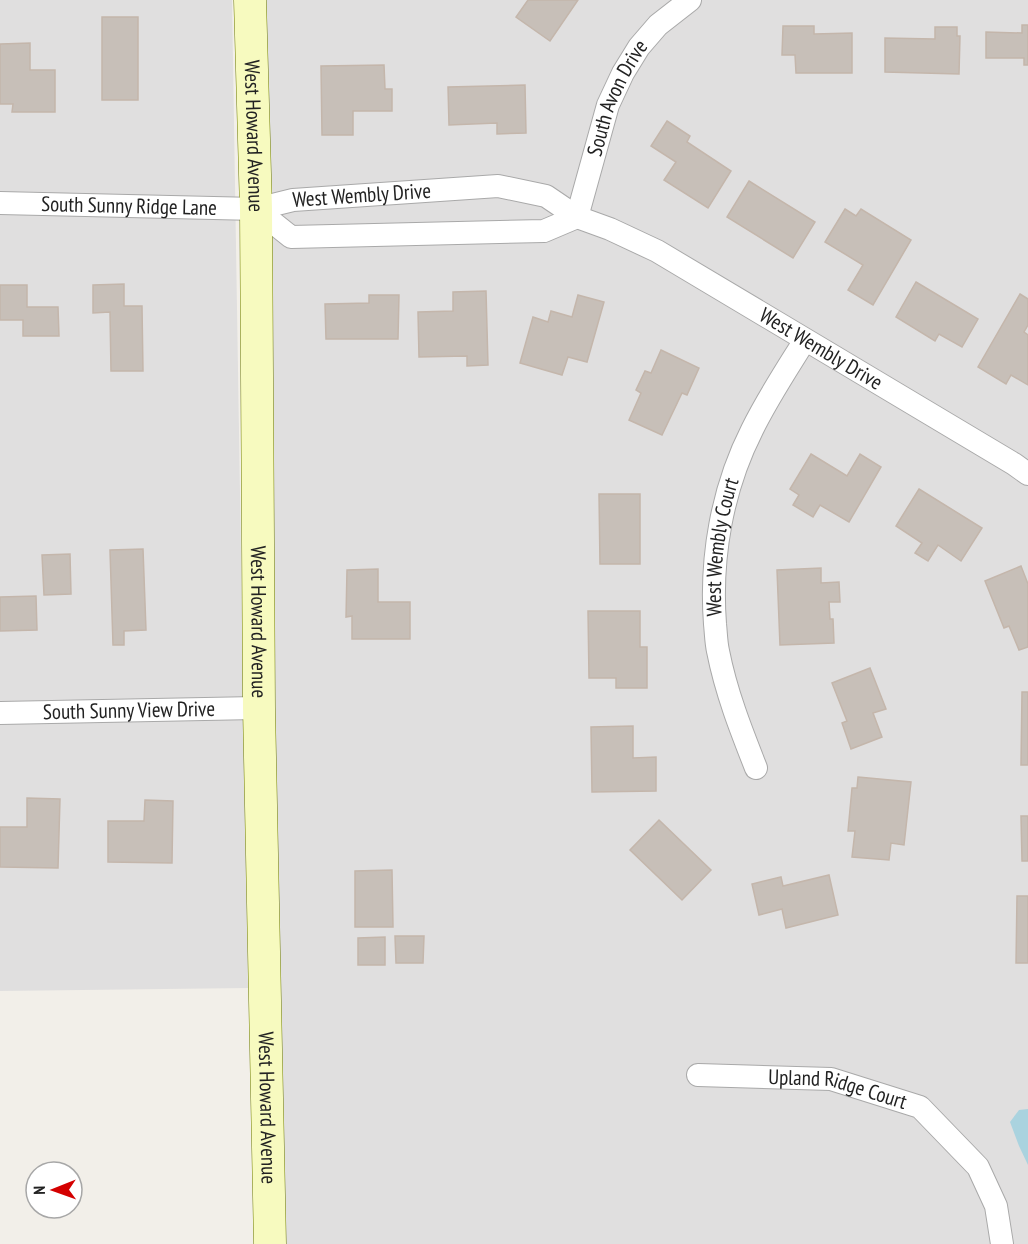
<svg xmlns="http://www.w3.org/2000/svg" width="1028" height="1244" viewBox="0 0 1028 1244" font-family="'PT Sans Narrow',sans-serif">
	<rect width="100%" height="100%" fill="#f2efe9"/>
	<g fill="#e0dfdf">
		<path d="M0,0h232l16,988 -248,3z"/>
		<path d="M259,0h769v1244h-748z"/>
	</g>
	<path fill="#aad3df" d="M1028,1109v56l-9,-19 -9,-24 9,-12z"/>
	<g fill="#c7bfb8" stroke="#c4b6ab" stroke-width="1.5">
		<path d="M528,0h50l-28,41 -34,-24z"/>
		<rect x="102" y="17" width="36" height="83"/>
		<path d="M1022,25h6v40h-4v-7h-38v-26l36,1z"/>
		<path d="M783,26h31v8l38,-1v40h-56l-1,-18h-13z"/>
		<path d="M935,27h22v9h3l-1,38 -74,-2v-34l50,1z"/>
		<path d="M30,43v27h25v42h-43l1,-8h-13v-60z"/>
		<path d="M384,65l1,24h7v22h-39v24h-31l-1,-69z"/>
		<path d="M525,85l1,48 -29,1v-11l-48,2 -1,-38z"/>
		<path d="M667,121l23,15 -3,6 44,29 -23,37 -44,-28 12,-18 -25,-16z"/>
		<path d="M749,181l66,41 -22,36 -66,-41z"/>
		<path d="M845,209l11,7 5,-7 50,31 -38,65 -25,-15 15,-25 -38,-23z"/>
		<path d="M916,282l62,37 -16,28 -23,-13 -4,7 -39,-24z"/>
		<path d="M124,284v22h18l1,65h-32l-1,-59 -17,1v-28z"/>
		<path d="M0,285h27v22h31l1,29h-36v-16h-23z"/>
		<path d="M486,291l2,74 -21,1v-10l-48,1 -1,-45 35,-1v-19z"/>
		<path d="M1020,294l8,5v26l-4,7 4,3v50l-17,-10 -5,9 -28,-17z"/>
		<path d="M369,295h30l-1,44h-72l-1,-35 44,-1z"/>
		<path d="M578,295l26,7 -17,60 -19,-5 -6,18 -42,-12 13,-46 15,5 3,-11 21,6z"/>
		<path d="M661,350l38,18 -12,27 -5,-2 -20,42 -33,-15 12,-27 -5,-3 9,-19 6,2z"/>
		<path d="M811,454l36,22 13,-22 21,13 -32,55 -29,-17 -7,12 -20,-12 6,-10 -9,-6z"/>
		<path d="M919,489l63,39 -21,33 -23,-16 -10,16 -13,-8 7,-10 -26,-17z"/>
		<path d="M599,494h41v70h-40z"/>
		<path d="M143,549l3,81 -22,1v14h-11l-3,-95z"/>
		<path d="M70,554l1,40 -27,1 -2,-40z"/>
		<path d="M1021,566l7,18v63l-9,3 -10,-24 -5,2 -19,-47z"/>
		<path d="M821,568v15l18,-1 1,20h-11l1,17h3l1,24 -54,2 -3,-75z"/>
		<path d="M378,569v33h32v37h-58v-23l-6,1 1,-47z"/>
		<path d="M36,596l1,34 -37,1v-34z"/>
		<path d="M588,611h52v36h7v41h-31v-10h-27z"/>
		<path d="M870,668l16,41 -13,4 9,24 -31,12 -9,-26 5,-2 -15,-38z"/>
		<path d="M1022,692h6v73h-7z"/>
		<path d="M633,726v32l23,-1v34l-64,1 -1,-65z"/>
		<path d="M858,777l53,5 -7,63 -13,-2 -2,17 -37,-3 3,-26h-7l4,-43h5z"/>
		<path d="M27,798l33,1 -2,69 -58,-1v-40h27z"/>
		<path d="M145,800l28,1 -1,62 -64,-1v-41h36z"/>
		<path d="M1021,816h7v45h-6z"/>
		<path d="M659,820l52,50 -29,30 -52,-50z"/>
		<path d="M392,870l1,57h-38v-56z"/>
		<path d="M829,875l9,40 -52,13 -4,-19 -23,6 -7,-31 29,-7 2,9z"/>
		<path d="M1017,896h11v67h-12z"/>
		<path d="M395,936h29l-1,27h-27z"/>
		<path d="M385,937v28h-27v-27z"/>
	</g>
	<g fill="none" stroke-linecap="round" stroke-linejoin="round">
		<g stroke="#a9a9a9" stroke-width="24">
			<g id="street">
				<path id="s1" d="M0,203l256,6 37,-9 205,-14 48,10 31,21 33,12 47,22 357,213 14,10"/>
				<path d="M256,209l35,28 253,-6 33,-14"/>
				<path id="s2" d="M577,217l31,-112 15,-32 16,-26 19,-22 32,-25"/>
				<path id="s3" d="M0,713l259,-5"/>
				<path id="s4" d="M756,768c-15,-38 -30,-76 -38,-117 -2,-9 -2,-18 -3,-27 -5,-66 7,-135 37,-194 15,-31 35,-61 53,-90"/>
				<path id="s5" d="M698,1075l133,4 89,28 58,60 18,39 6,38"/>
			</g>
		</g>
		<g stroke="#707d05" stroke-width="33">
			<g id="secondary">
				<path id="s6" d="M250,0l6,209 3,499 11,536"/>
			</g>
		</g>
		<use href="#street" stroke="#fff" stroke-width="22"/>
		<use href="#secondary" stroke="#f7fabf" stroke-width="32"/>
	</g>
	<g text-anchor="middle" stroke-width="6" stroke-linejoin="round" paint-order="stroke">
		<g font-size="21" fill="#222" stroke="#fff">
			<text dy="7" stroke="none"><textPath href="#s2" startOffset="126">South Avon Drive</textPath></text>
			<text dy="7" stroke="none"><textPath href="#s6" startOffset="136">West Howard Avenue</textPath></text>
			<text dy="7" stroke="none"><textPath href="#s1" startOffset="363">West Wembly Drive</textPath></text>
			<text dy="7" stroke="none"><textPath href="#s1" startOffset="129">South Sunny Ridge Lane</textPath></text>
			<text dy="7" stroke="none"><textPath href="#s1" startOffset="864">West Wembly Drive</textPath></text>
			<text dy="7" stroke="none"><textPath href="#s4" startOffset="228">West Wembly Court</textPath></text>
			<text dy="7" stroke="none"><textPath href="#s6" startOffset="622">West Howard Avenue</textPath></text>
			<text dy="7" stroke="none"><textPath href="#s3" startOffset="129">South Sunny View Drive</textPath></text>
			<text dy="7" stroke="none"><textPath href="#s5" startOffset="141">Upland Ridge Court</textPath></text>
			<text dy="7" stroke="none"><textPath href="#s6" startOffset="1108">West Howard Avenue</textPath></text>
		</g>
	</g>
	<g transform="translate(54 1190) rotate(269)"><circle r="28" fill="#ffffff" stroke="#a7a7a7" stroke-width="1.5"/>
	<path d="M0-4.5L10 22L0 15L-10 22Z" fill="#d40000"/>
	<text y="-9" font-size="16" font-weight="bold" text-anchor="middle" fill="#222222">N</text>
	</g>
</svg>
